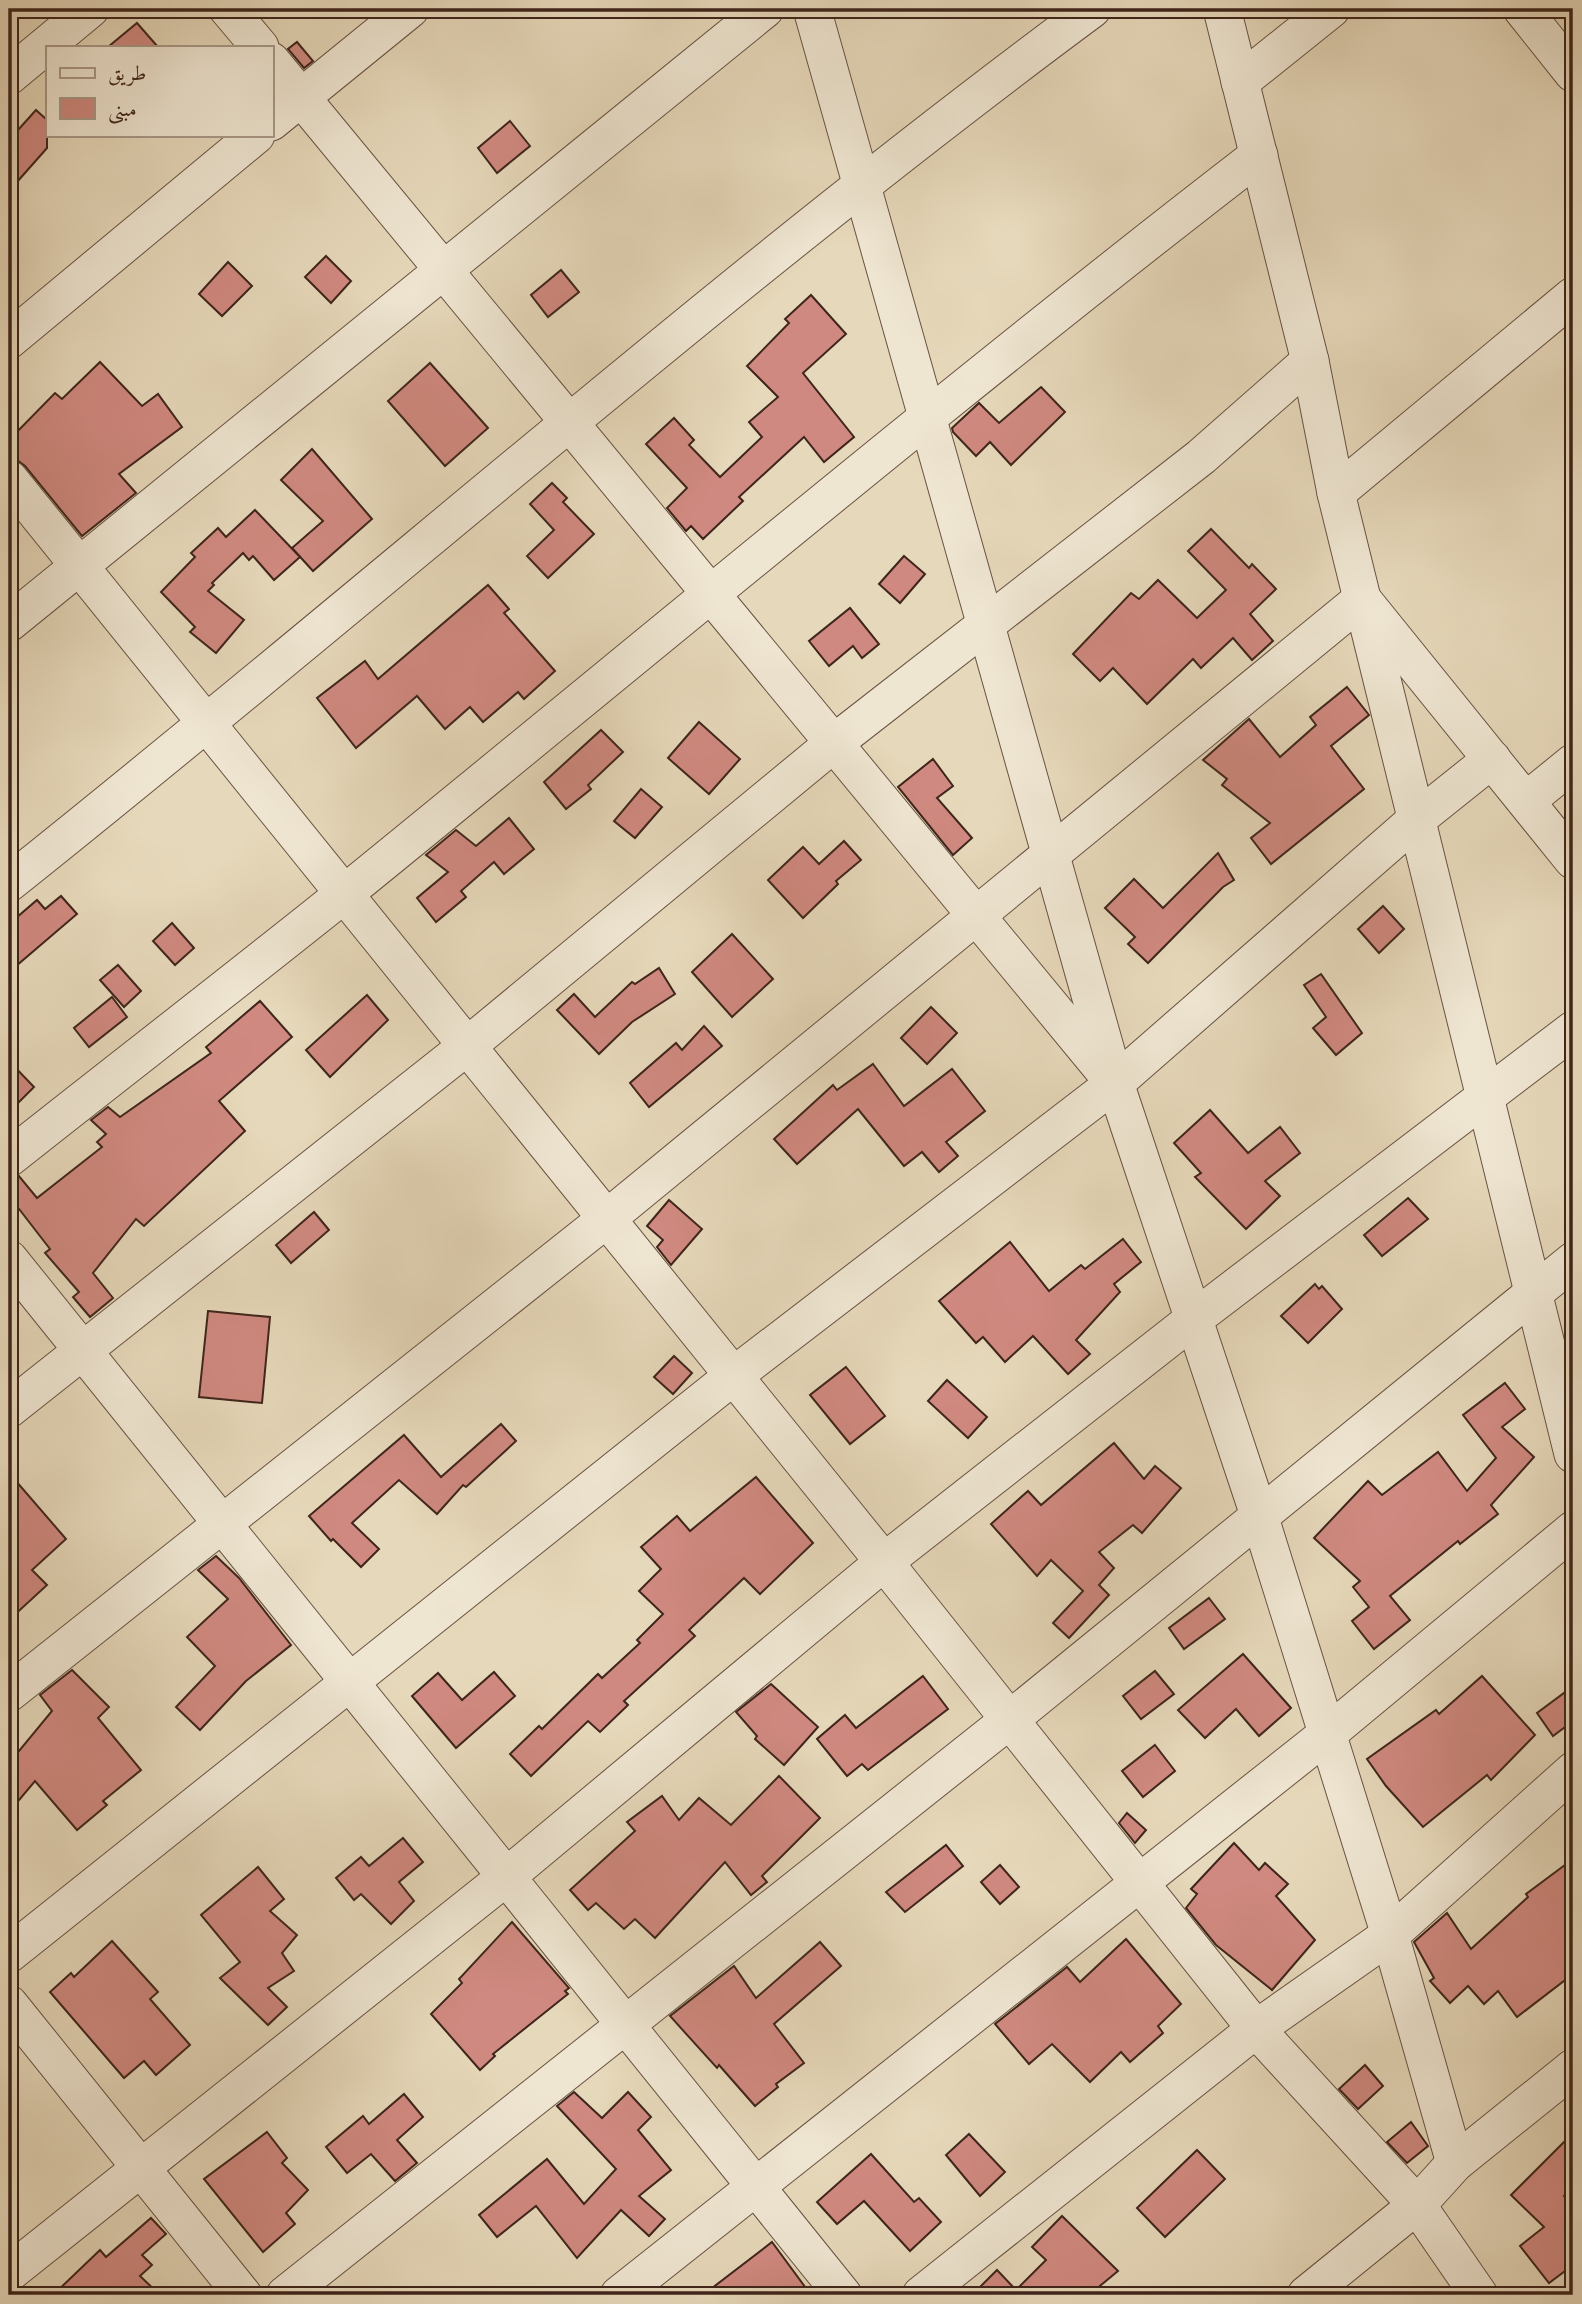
<svg xmlns="http://www.w3.org/2000/svg" width="1582" height="2304" viewBox="0 0 1582 2304" font-family="'Sorts Mill Goudy',Amiri,serif">
	<rect width="100%" height="100%" fill="#e6d8ba"/>
	<filter id="stains"><feTurbulence type="fractalNoise" baseFrequency=".00286" numOctaves="4"/><feColorMatrix values="0 0 0 0 .2 0 0 0 0 .09 0 0 0 0 .02 0 0 0 .5 -.17"/></filter>
	<radialGradient id="worn" r=".72"><stop offset=".6" stop-color="#630" stop-opacity="0"/><stop offset="1" stop-color="#630" stop-opacity=".3"/></radialGradient>
	<g fill="#d08980" stroke="#3f251b" stroke-width="2">
		<path d="M137,23l21,24h-50z"/>
		<path d="M297,42l16,19 -9,7 -16,-19z"/>
		<path d="M36,110l11,10v28l-38,43v-51z"/>
		<path d="M510,121l20,25 -33,27 -19,-25z"/>
		<path d="M326,256l25,25 -20,22 -26,-26z"/>
		<path d="M228,262l24,24 -30,30 -23,-22z"/>
		<path d="M561,270l18,22 -31,25 -17,-22z"/>
		<path d="M811,295l35,39 -43,39 51,64 -30,25 -20,-25 -65,60 4,4 -40,38 -12,-13 -5,5 -19,-23 20,-20 -41,-44 28,-26 20,22 -5,5 31,32 42,-40 -13,-15 29,-25 -31,-31 42,-43 -4,-4z"/>
		<path d="M100,362l42,44 16,-12 24,33 -63,47 17,19 -54,43 -57,-70 -16,-12v-14l46,-47 7,6z"/>
		<path d="M430,363l58,65 -43,38 -57,-65z"/>
		<path d="M1041,387l24,25 -54,53 -21,-23 -14,14 -23,-24 -1,-4 27,-25 20,20z"/>
		<path d="M312,449l60,70 -59,52 -21,-23 31,-27 -42,-41z"/>
		<path d="M552,483l15,15 -4,4 31,32 -46,44 -21,-22 27,-26 -24,-26z"/>
		<path d="M255,510l45,47 -26,23 -21,-24 -4,4 -6,-7 -31,30 2,2 -6,6 36,29 -28,33 -26,-21 5,-5 -34,-35 34,-35 -4,-4 27,-25 8,9z"/>
		<path d="M1211,529l38,39 3,-4 24,25 -26,25 23,27 -21,19 -19,-22 -32,30 -8,-9 -46,45 -34,-36 -13,13 -27,-27 58,-61 8,6 19,-19 39,38 29,-28 -38,-39z"/>
		<path d="M904,556l21,18 -25,29 -21,-19z"/>
		<path d="M488,585l21,24 -5,4 51,58 -31,28 -6,-7 -35,30 -13,-15 -25,22 -28,-33 -61,52 -39,-50 48,-37 13,18z"/>
		<path d="M850,608l29,36 -17,14 -9,-12 -24,20 -20,-25z"/>
		<path d="M1347,687l22,28 -38,31 33,43 -93,75 -20,-26 19,-15 -48,-38 5,-6 -24,-19 46,-41 31,38 36,-32 -6,-8z"/>
		<path d="M699,722l41,37 -31,35 -41,-36z"/>
		<path d="M601,730l22,22 -35,33 3,4 -25,20 -22,-27z"/>
		<path d="M933,759l20,27 -16,12 35,40 -19,17 -55,-68z"/>
		<path d="M641,789l21,18 -27,31 -21,-17z"/>
		<path d="M509,818l25,31 -30,25 -10,-12 -33,29 5,6 -30,25 -19,-24 31,-26 -22,-17 30,-25 20,16z"/>
		<path d="M844,841l17,19 -25,21 2,3 -35,34 -35,-38 35,-33 16,17z"/>
		<path d="M1218,853l16,27 -11,7 -75,76 -20,-19 7,-7 -30,-29 29,-29 29,29z"/>
		<path d="M61,896l16,18 -68,58v-48l28,-24 8,9z"/>
		<path d="M1383,906l21,23 -25,24 -21,-24z"/>
		<path d="M172,923l22,25 -19,17 -22,-24z"/>
		<path d="M732,934l41,45 -41,38 -40,-45z"/>
		<path d="M118,965l23,26 -17,16 -24,-27z"/>
		<path d="M659,968l16,26 -43,28 -33,32 -42,-44 17,-16 21,23 37,-35 3,2z"/>
		<path d="M1321,974l41,59 -26,22 -23,-27 13,-11 -22,-32z"/>
		<path d="M367,995l21,25 -58,57 -24,-27z"/>
		<path d="M112,997l15,20 -38,30 -15,-19z"/>
		<path d="M260,1001l32,36 -73,64 26,30 -101,95 -8,-7 -43,54 20,25 -23,19 -17,-20 6,-5 -34,-39 5,-4 -41,-53v-18l10,-2 18,22 65,-51 -5,-5 9,-8 -15,-14 17,-13 12,10 91,-64 -5,-6z"/>
		<path d="M931,1007l26,26 -30,31 -26,-26z"/>
		<path d="M704,1026l18,20 -73,61 -19,-24 46,-40 6,7z"/>
		<path d="M9,1061l25,26 -25,25z"/>
		<path d="M873,1064l31,42 48,-37 33,42 -39,31 12,14 -19,16 -17,-20 -18,14 -46,-57 -61,55 -23,-25 59,-54 4,5z"/>
		<path d="M1210,1110l38,43 32,-26 20,26 -35,28 15,15 -34,33 -51,-52 6,-4 -27,-30z"/>
		<path d="M1408,1198l20,21 -46,37 -18,-21z"/>
		<path d="M669,1200l33,29 -31,36 -14,-18 6,-7 -16,-14z"/>
		<path d="M314,1212l15,18 -38,33 -15,-18z"/>
		<path d="M1123,1239l18,23 -27,22 6,8 -44,48 14,14 -22,20 -35,-38 -28,26 -22,-25 -7,6 -37,-42 71,-59 39,49 32,-26 4,4z"/>
		<path d="M1315,1284l4,5 3,-3 20,23 -34,34 -27,-27z"/>
		<path d="M208,1311l62,6 -8,86 -63,-6z"/>
		<path d="M674,1356l18,17 -19,21 -19,-17z"/>
		<path d="M846,1367l39,49 -35,28 -40,-49z"/>
		<path d="M947,1380l40,37 -19,21 -40,-37z"/>
		<path d="M1505,1383l20,26 -23,18 32,30 -43,48 7,9 -38,30 -2,-3 -68,55 20,24 -36,29 -22,-28 17,-14 -16,-20 7,-6 -46,-43 54,-57 14,14 56,-43 29,39 29,-33 -33,-43z"/>
		<path d="M501,1424l15,17 -50,46 -3,-2 -26,29 -38,-34 -47,43 27,26 -18,18 -28,-28 -2,2 -22,-25 95,-81 37,42z"/>
		<path d="M1114,1443l30,36 11,-13 26,22 -39,45 -9,-8 -34,27 15,16 -15,17 10,10 -40,43 -16,-15 30,-32 -32,-31 -14,16 -46,-52 37,-33 13,14z"/>
		<path d="M9,1473l57,66 -34,31 15,15 -38,35z"/>
		<path d="M756,1477l57,66 -53,51 -16,-16 -55,52 6,6 -71,65 4,4 -28,27 -12,-11 -57,55 -21,-22 29,-28 3,3 56,-55 4,4 38,-35 -3,-3 26,-26 -24,-23 22,-22 -20,-22 36,-31 13,15z"/>
		<path d="M216,1556l23,22 52,67 -45,36 -46,49 -24,-23 39,-41 -28,-29 41,-38 -30,-29z"/>
		<path d="M1209,1598l16,21 -41,30 -15,-21z"/>
		<path d="M1243,1654l48,54 -32,28 -23,-27 -31,29 -27,-28z"/>
		<path d="M72,1670l37,37 -11,11 43,52 -38,31 4,4 -30,25 -42,-49 -26,31v-49l43,-52 -12,-16z"/>
		<path d="M1155,1671l19,23 -33,25 -18,-23z"/>
		<path d="M494,1672l21,24 -59,52 -44,-52 26,-23 24,27z"/>
		<path d="M923,1676l25,33 -80,61 -6,-6 -15,12 -30,-37 28,-24 11,13z"/>
		<path d="M1482,1676l53,59 -44,45 -4,-5 -64,52 -37,-41 -19,-27 69,-49 3,4z"/>
		<path d="M771,1684l47,43 -34,38 -29,-26 2,-3 -21,-24z"/>
		<path d="M1564,1693l9,12v16l-20,15 -16,-23z"/>
		<path d="M1155,1745l20,26 -32,26 -21,-26z"/>
		<path d="M779,1776l41,42 -58,58 5,6 -16,13 -26,-33 -70,76 -20,-19 -11,10 -28,-26 -8,7 -18,-20 65,-59 -8,-9 35,-26 17,24 20,-22 32,27z"/>
		<path d="M1127,1813l19,17 -11,13 -16,-20z"/>
		<path d="M403,1838l20,24 -24,20 15,19 -23,23 -30,-30 -7,6 -18,-22 25,-21 8,9z"/>
		<path d="M1234,1843l25,27 6,-7 23,21 -12,12 39,44 -43,50 -56,-45 -30,-37 11,-14 -6,-5z"/>
		<path d="M946,1845l17,21 -58,46 -19,-20z"/>
		<path d="M1573,1859v115l-56,43 -19,-26 -14,13 -16,-18 -18,17 -20,-22 4,-3 -20,-36 33,-29 24,36 57,-52 -2,-3z"/>
		<path d="M1000,1865l19,22 -19,17 -19,-22z"/>
		<path d="M258,1867l26,32 -14,12 27,24 -15,18 12,18 -26,17 19,19 -19,18 -48,-47 20,-16 -39,-47z"/>
		<path d="M512,1922l57,66 -4,3 3,3 -75,60 2,2 -15,14 -49,-56 31,-31 -3,-4z"/>
		<path d="M1126,1939l55,65 -23,22 5,7 -33,29 -9,-10 -31,30 -38,-38 -23,20 -34,-40 72,-57 13,15z"/>
		<path d="M112,1941l46,51 -8,7 40,46 -34,30 -12,-14 -20,17 -74,-86 21,-19 3,4z"/>
		<path d="M820,1942l21,24 -67,58 30,39 -28,21 2,3 -23,19 -36,-41 -2,3 -47,-52 64,-50 22,32z"/>
		<path d="M1365,2065l18,21 -25,23 -19,-20z"/>
		<path d="M574,2092l28,26 26,-26 23,25 -13,13 33,40 -32,26 26,23 -16,17 -28,-26 -44,48 -41,-52 -39,31 -18,-22 68,-56 37,45 32,-35 -59,-63z"/>
		<path d="M404,2094l19,23 -26,23 20,23 -22,18 -24,-27 -24,19 -21,-26 37,-31 6,8z"/>
		<path d="M1411,2122l17,24 -21,17 -20,-21z"/>
		<path d="M267,2132l20,26 -5,5 26,27 -22,23 9,11 -32,28 -59,-73z"/>
		<path d="M1573,2133v53l-9,10 9,12v57l-24,18 -29,-37 24,-19 -33,-32z"/>
		<path d="M969,2134l36,38 -25,24 -34,-41z"/>
		<path d="M1197,2150l28,29 -60,58 -28,-29z"/>
		<path d="M871,2154l43,48 5,-4 22,24 -31,29 -46,-50 -27,23 -20,-22z"/>
		<path d="M1062,2216l56,55 -29,24h-117l25,-25 19,20 30,-30 -14,-13z"/>
		<path d="M151,2218l15,16 -24,21 10,10 -12,11 20,19h-107l47,-45 6,7z"/>
		<path d="M772,2242l39,53h-108z"/>
	</g>
	<g fill="none" stroke-linecap="round" stroke-linejoin="round">
		<g stroke="#695243" stroke-width="39">
			<g id="minor">
				<path d="M228,9l32,38"/>
				<path d="M812,9l303,1074 145,435 130,417 65,228"/>
				<path d="M1222,9l88,352 26,132 237,961"/>
				<path d="M1522,9l51,64"/>
				<path d="M271,61l835,1012"/>
				<path d="M9,76l81,-67"/>
				<path d="M1240,82l91,-73"/>
				<path d="M271,122l139,-113"/>
				<path d="M9,340l247,-205"/>
				<path d="M9,479l875,1083 372,467 161,176 62,90"/>
				<path d="M1336,493l237,-197"/>
				<path d="M9,623l756,-614"/>
				<path d="M1526,801l47,-38"/>
				<path d="M9,883c363,-289 710,-598 1083,-874"/>
				<path d="M9,1158c111,-88 224,-175 335,-264 304,-247 604,-499 915,-739"/>
				<path d="M9,1259l834,1036"/>
				<path d="M9,1409l457,-362 368,-304 367,-286 109,-96"/>
				<path d="M9,1693l596,-473 757,-621 211,261"/>
				<path d="M9,1954l723,-577 383,-294 302,-264 75,-60"/>
				<path d="M9,2004l234,291"/>
				<path d="M9,2273l497,-396 378,-315 311,-244 378,-288"/>
				<path d="M285,2295l723,-574 565,-460"/>
				<path d="M619,2295l707,-560 247,-205"/>
				<path d="M921,2295l335,-266 134,-94 183,-164"/>
				<path d="M1306,2295l111,-90 38,-42 118,-95"/>
			</g>
		</g>
		<use href="#minor" stroke="#efe6d2" stroke-width="37"/>
	</g>
	<rect width="1582" height="2304" fill="none" stroke="#e6d8ba" stroke-width="35"/>
	<rect x="10" y="10" width="1561" height="2283" fill="none" stroke="#3f251b" stroke-width="3.5"/>
	<rect x="18" y="18" width="1547" height="2269" fill="none" stroke="#3f251b" stroke-width="2"/>
	<rect x="46" y="46" width="228" height="91" fill="#efe6d2" stroke="#a99989" stroke-width="2"/>
	<rect x="60" y="68" width="35" height="10" fill="#efe6d2" stroke="#a99989" stroke-width="2"/>
	<text x="108" y="80" font-size="21" fill="#3f251b">طريق</text>
	<rect x="60" y="98" width="35" height="21" fill="#d08980" stroke="#a99989" stroke-width="2"/>
	<text x="108" y="116" font-size="21" fill="#3f251b">مبنى</text>
	<rect width="100%" height="100%" filter="url(#stains)"/>
	<rect width="100%" height="100%" fill="url(#worn)"/>
</svg>
